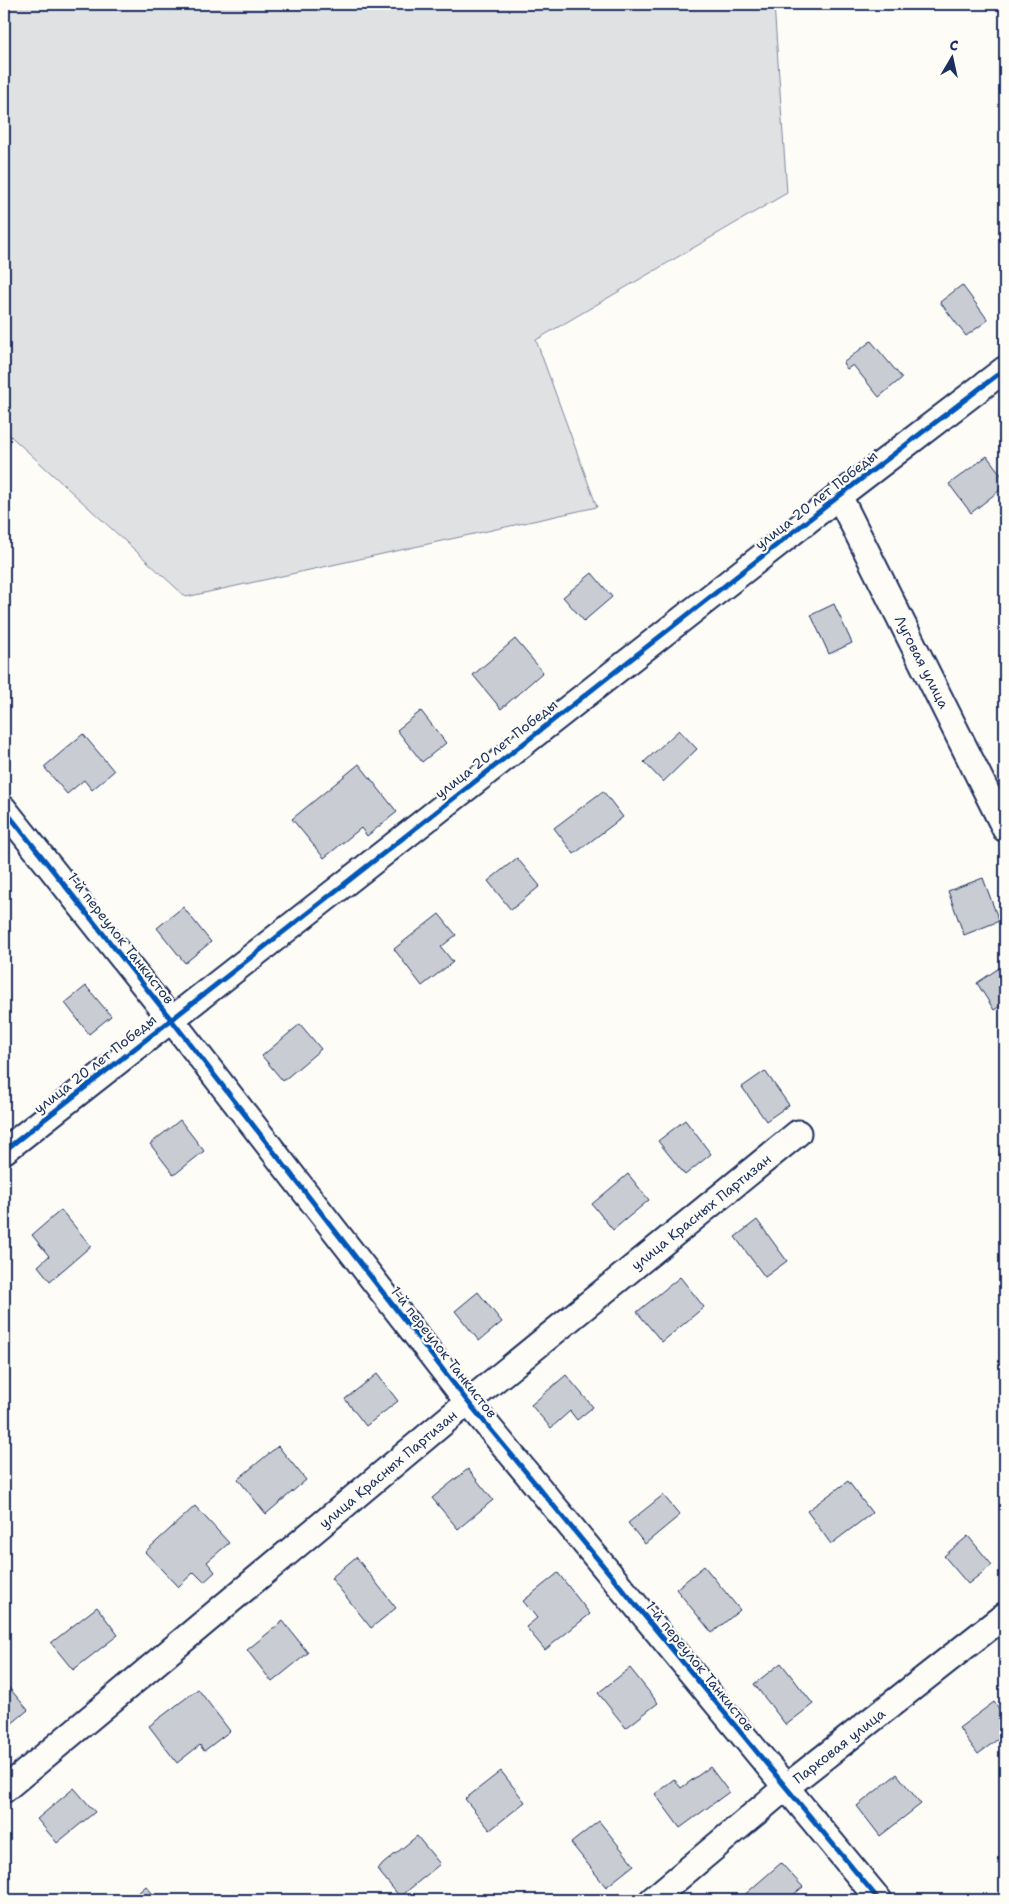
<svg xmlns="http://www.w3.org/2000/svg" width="1009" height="1904" viewBox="0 0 1009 1904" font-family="'Shantell Sans',sans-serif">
	<rect width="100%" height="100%" fill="#fdfcf7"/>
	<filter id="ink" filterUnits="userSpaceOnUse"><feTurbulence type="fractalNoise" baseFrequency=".02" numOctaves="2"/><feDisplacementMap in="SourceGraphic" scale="10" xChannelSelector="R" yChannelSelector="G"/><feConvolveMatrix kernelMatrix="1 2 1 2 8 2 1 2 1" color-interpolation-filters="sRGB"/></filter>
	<g filter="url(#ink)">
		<path fill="#e0e1e3" stroke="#7e88a0" d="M4,4h770l13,189 -251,147 61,167 -411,90 -182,-167z"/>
		<g fill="#c9ccd3" stroke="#1b2f5e">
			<path d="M962,285l26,35 -22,16 -26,-34z"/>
			<path d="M871,341l31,37 -23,19 -26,-32 -6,4 -4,-6z"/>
			<path d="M987,456l18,24v6l-34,27 -22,-29z"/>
			<path d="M592,573l20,24 -28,24 -21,-24z"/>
			<path d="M834,604l18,39 -23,11 -18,-39z"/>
			<path d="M515,639l28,33 -42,37 -28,-34z"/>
			<path d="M421,711l25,32 -24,19 -25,-32z"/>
			<path d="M679,730l18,19 -34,33 -19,-20z"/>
			<path d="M83,734l31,37 -22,19 -8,-10 -17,14 -23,-27z"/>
			<path d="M359,764l38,48 -30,24 -6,-8 -37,30 -32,-39z"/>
			<path d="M603,791l20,26 -49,37 -20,-26z"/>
			<path d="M517,858l23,28 -29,24 -23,-29z"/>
			<path d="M983,878l16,43 -35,14 -16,-44z"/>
			<path d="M183,907l28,35 -26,21 -28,-35z"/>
			<path d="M439,914l17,21 -15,12 12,15 -31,24 -28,-37z"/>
			<path d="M1005,964v39l-11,7 -17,-27z"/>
			<path d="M86,986l25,30 -22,18 -24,-31z"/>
			<path d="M300,1024l21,25 -38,32 -21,-25z"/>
			<path d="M765,1071l24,34 -23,16 -24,-34z"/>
			<path d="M180,1120l24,31 -30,24 -24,-31z"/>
			<path d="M685,1120l26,34 -26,21 -27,-34z"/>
			<path d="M628,1174l21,26 -36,30 -21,-26z"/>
			<path d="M61,1210l30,36 -41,35 -12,-15 11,-10 -17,-21z"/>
			<path d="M757,1220l30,41 -22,16 -30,-40z"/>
			<path d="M680,1277l24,30 -42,35 -25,-30z"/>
			<path d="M478,1292l24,30 -23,19 -24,-30z"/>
			<path d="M377,1374l21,27 -32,25 -21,-27z"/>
			<path d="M566,1375l27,32 -16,13 -7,-9 -19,17 -20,-23z"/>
			<path d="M278,1446l28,34 -40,34 -28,-35z"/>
			<path d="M468,1469l25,31 -35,29 -26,-31z"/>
			<path d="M848,1481l24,32 -41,31 -24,-33z"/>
			<path d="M663,1495l17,20 -35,29 -17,-21z"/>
			<path d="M195,1506l34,37 -22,19 8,10 -11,10 -10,-10 -16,15 -33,-35z"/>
			<path d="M968,1536l24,29 -24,19 -24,-28z"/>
			<path d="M356,1557l40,51 -25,20 -40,-50z"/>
			<path d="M704,1566l36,44 -28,23 -36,-44z"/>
			<path d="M558,1573l32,41 -45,36 -19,-23 11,-9 -14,-17z"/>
			<path d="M97,1607l21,28 -45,35 -22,-27z"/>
			<path d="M283,1621l25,32 -36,29 -25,-32z"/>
			<path d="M781,1663l32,41 -27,21 -32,-41z"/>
			<path d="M630,1668l28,35 -32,25 -28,-35z"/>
			<path d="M5,1683l23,27 -24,20v-45z"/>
			<path d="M198,1689l32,42 -26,20 -4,-6 -23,18 -28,-37z"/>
			<path d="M994,1702l11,15v17l-27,20 -19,-26z"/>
			<path d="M710,1767l19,25 -49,36 -25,-34 19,-15 7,9z"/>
			<path d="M501,1771l24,31 -35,28 -25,-31z"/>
			<path d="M897,1774l24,30 -41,32 -23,-30z"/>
			<path d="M74,1788l21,24 -38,31 -20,-24z"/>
			<path d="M599,1821l35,44 -28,22 -35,-44z"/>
			<path d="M417,1836l23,28 -40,33 -23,-28z"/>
			<path d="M781,1863l22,24 -16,13h-42l-3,-3z"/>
			<path d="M146,1886l12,14h-28z"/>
		</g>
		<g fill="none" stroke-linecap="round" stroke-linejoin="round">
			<g stroke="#1b2f5e" stroke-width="29">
				<g id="street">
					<path d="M839,496l166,333"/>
					<path d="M4,809l166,209 298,384 411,498"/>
					<path d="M4,1151l835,-655 166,-127"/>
					<path d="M4,1790l464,-388 330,-269"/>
					<path d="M652,1900l133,-112 220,-173"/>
				</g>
			</g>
			<use href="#street" stroke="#fdfcf7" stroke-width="25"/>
			<g stroke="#fdfcf7" stroke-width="8">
				<g id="cycleway">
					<path d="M4,809l166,209 298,384 411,498"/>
					<path d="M4,1151l835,-655 166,-127"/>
				</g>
			</g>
			<use href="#cycleway" stroke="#0057b8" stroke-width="5"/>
		</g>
	</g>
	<g text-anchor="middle" stroke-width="4.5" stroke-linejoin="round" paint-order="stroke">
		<g font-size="14" fill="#1b2f5e" stroke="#fdfcf7">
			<text transform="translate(816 500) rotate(-38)" y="5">улица 20 лет Победы</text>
			<text transform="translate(922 662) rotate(63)" y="5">Луговая улица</text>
			<text transform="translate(496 749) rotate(-38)" y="5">улица 20 лет Победы</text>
			<text transform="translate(121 938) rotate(52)" y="5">1-й переулок Танкистов</text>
			<text transform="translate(95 1064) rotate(-38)" y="5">улица 20 лет Победы</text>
			<text transform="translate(701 1212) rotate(-39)" y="5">улица Красных Партизан</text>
			<text transform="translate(444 1352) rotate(52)" y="5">1-й переулок Танкистов</text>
			<text transform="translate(388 1469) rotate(-40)" y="5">улица Красных Партизан</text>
			<text transform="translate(700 1666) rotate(51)" y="5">1-й переулок Танкистов</text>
			<text transform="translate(839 1746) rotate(-38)" y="5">Парковая улица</text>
		</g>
	</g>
	<rect width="1009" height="1904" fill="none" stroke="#fdfcf7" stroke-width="20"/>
	<rect x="10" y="10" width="989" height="1884" fill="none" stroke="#1b2f5e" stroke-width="2" filter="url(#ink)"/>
	<g transform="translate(952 58) rotate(9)" stroke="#fdfcf7" stroke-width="4" paint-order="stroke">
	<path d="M0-4L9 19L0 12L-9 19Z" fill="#1b2f5e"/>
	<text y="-8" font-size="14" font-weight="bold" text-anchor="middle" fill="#1b2f5e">С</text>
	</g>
</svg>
